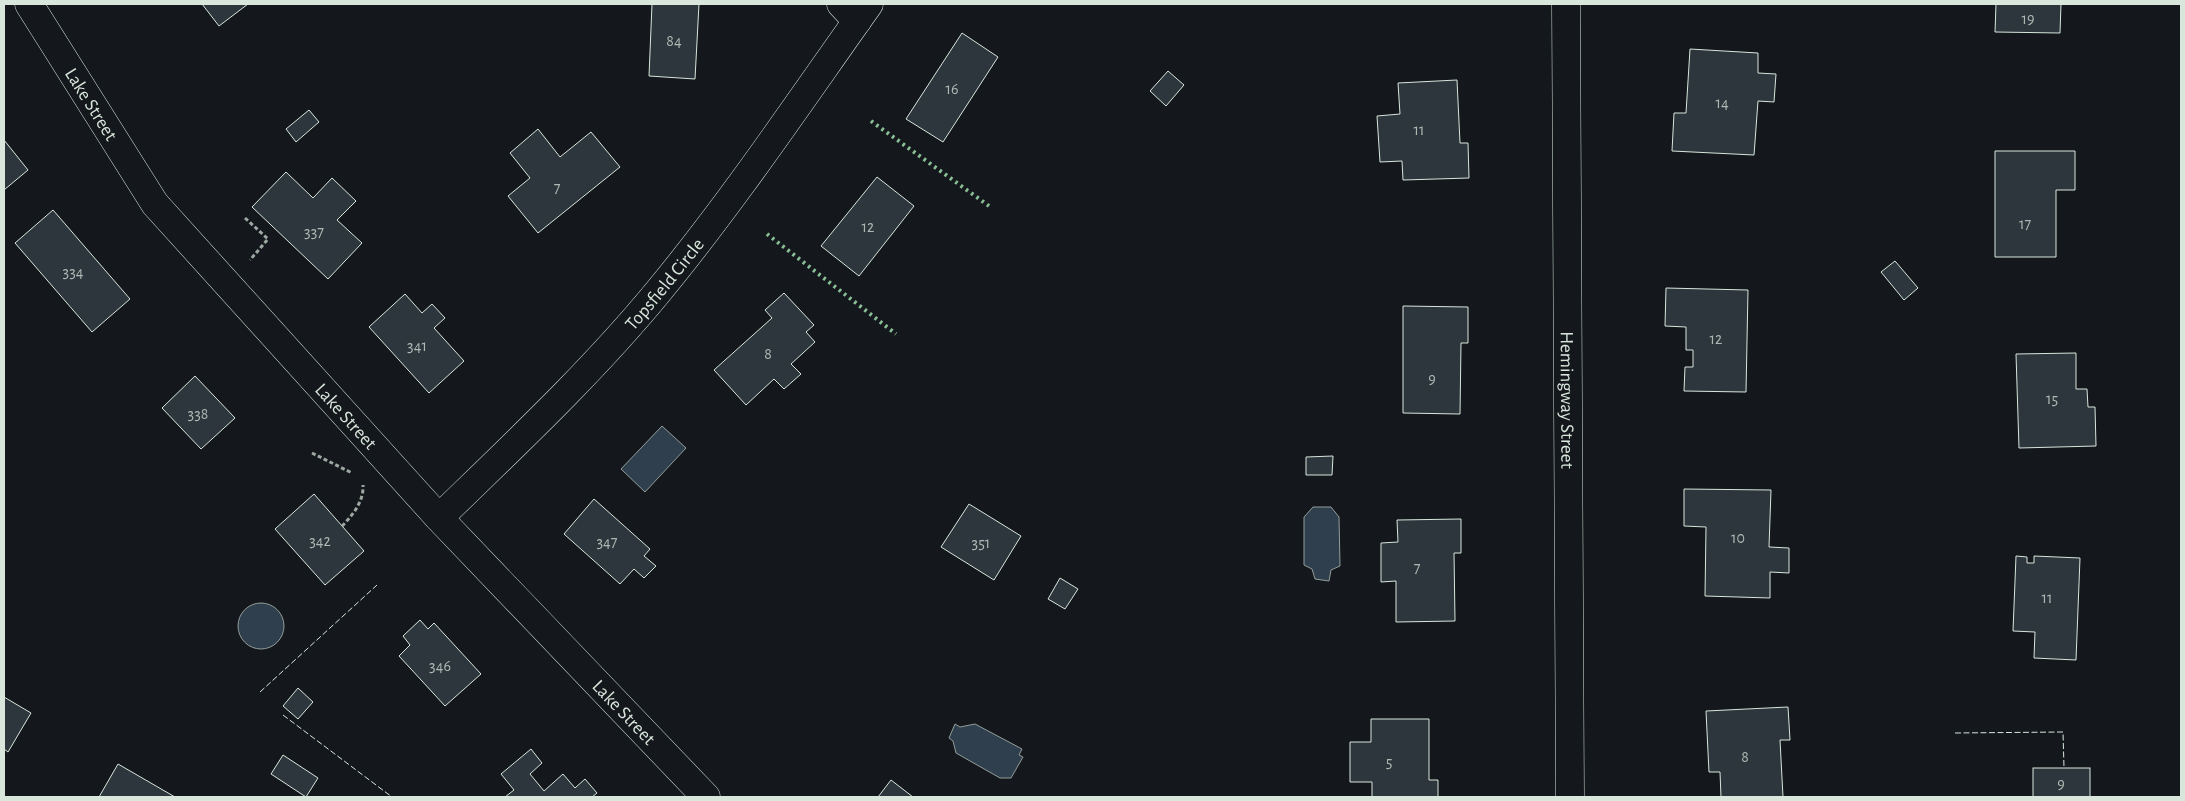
<svg xmlns="http://www.w3.org/2000/svg" width="2185" height="801" viewBox="0 0 2185 801" font-family="'Alegreya Sans',sans-serif">
	<rect width="100%" height="100%" fill="#14181c"/>
	<g fill="#2f3f4d" stroke="#939e99">
		<path d="M662,426l24,22 -41,44 -24,-23z"/>
		<path d="M1313,507h18l8,10 1,49 -9,4 -2,11 -14,-2 -3,-10 -8,-4v-48z"/>
		<circle cx="261" cy="626" r="23"/>
		<path d="M955,724l5,3 15,-3 47,25 -3,6 4,2 -12,21h-11l-44,-25 -3,-12 -4,-3z"/>
	</g>
	<g fill="#2c363c" stroke="#d8e6dc">
		<path d="M202,4h46l-29,22z"/>
		<path d="M652,4h47l-4,75 -46,-3z"/>
		<path d="M1996,4h65l-1,29 -65,-1z"/>
		<path d="M962,33l36,24 -55,85 -37,-23z"/>
		<path d="M1690,49l68,4v20l18,1 -2,28 -16,-1 -4,54 -82,-4 2,-38h12z"/>
		<path d="M1168,71l16,14 -18,21 -16,-15z"/>
		<path d="M1457,80l3,63h8l1,35 -66,2 -1,-19 -22,1 -3,-46 23,-2 -2,-31z"/>
		<path d="M309,110l10,12 -23,20 -10,-13z"/>
		<path d="M538,129l22,28 31,-25 29,35 -82,66 -30,-37 22,-18 -20,-25z"/>
		<path d="M4,140l24,30 -24,20z"/>
		<path d="M1995,151h80v39h-19v67h-61z"/>
		<path d="M286,172l27,26 19,-20 24,23 -19,19 25,23 -34,36 -76,-72z"/>
		<path d="M877,177l37,29 -55,70 -38,-30z"/>
		<path d="M53,210l77,89 -38,33 -77,-89z"/>
		<path d="M1895,261l23,27 -14,12 -23,-28z"/>
		<path d="M1666,288l82,2 -2,102 -62,-1 1,-24h8v-17h-7v-23l-21,-1z"/>
		<path d="M784,293l30,32 -8,7 9,10 -24,22 10,10 -17,15 -10,-10 -28,26 -32,-35 58,-52 -7,-8z"/>
		<path d="M405,294l17,19 10,-9 13,14 -11,10 30,33 -35,32 -60,-66z"/>
		<path d="M1403,306l65,1v36h-7l-1,71 -57,-1z"/>
		<path d="M2076,353v36h11l1,18h7l1,39 -77,2 -3,-94z"/>
		<path d="M195,376l40,42 -34,31 -39,-41z"/>
		<path d="M1333,456l-1,19h-26v-18z"/>
		<path d="M1684,489l87,1 -2,57 20,1v25l-19,-1v26l-65,-2 1,-69 -22,-1z"/>
		<path d="M314,494l50,57 -39,34 -50,-56z"/>
		<path d="M594,499l56,50 -6,7 12,10 -12,12 -10,-9 -14,15 -56,-50z"/>
		<path d="M969,504l52,32 -27,44 -53,-33z"/>
		<path d="M1461,519v34h-7l1,68 -59,1v-41l-15,1v-39l17,-1 -1,-22z"/>
		<path d="M2016,556l11,1v6h7v-7l46,2 -4,102 -42,-2 1,-26 -22,-1z"/>
		<path d="M1060,578l18,11 -13,20 -17,-10z"/>
		<path d="M420,620l8,9 6,-6 47,51 -36,32 -46,-50 11,-11 -7,-9z"/>
		<path d="M298,688l15,14 -15,17 -15,-13z"/>
		<path d="M4,697l27,16 -23,39 -4,-3z"/>
		<path d="M1788,707l2,33h-10l3,57h-62l-1,-25h-11l-3,-61z"/>
		<path d="M1371,719h58v61h9v17h-66v-15h-22v-40h21z"/>
		<path d="M531,749l11,14 -12,11 14,17 19,-17 12,14 10,-9 12,14 -5,4h-87l9,-7 -13,-16z"/>
		<path d="M283,755l35,23 -12,19 -35,-23z"/>
		<path d="M118,764l57,33h-76z"/>
		<rect x="2033" y="768" width="57" height="29"/>
		<path d="M891,780l22,17h-35z"/>
	</g>
	<g fill="none" stroke-linecap="round" stroke-linejoin="round">
		<g stroke="#d8e6dc" stroke-width="29">
			<g id="minor">
				<path d="M841,4l16,17"/>
				<path id="s1" d="M1566,4l4,793"/>
				<path id="s2" d="M439,518c75,-73 151,-144 218,-225 76,-92 143,-192 212,-289"/>
			</g>
		</g>
		<g stroke="#d8e6dc" stroke-width="29">
			<g id="secondary">
				<path id="s3" d="M29,4l126,200 284,314 267,279"/>
			</g>
		</g>
		<g stroke="#9da8a2" stroke-width="3" stroke-dasharray="4 2.5" stroke-linecap="butt">
			<path d="M245,218l23,21 -18,21"/>
			<path d="M312,453l40,20"/>
			<path d="M342,526c11,-11 22,-25 21,-41"/>
		</g>
		<use href="#minor" stroke="#14181c" stroke-width="28"/>
		<use href="#secondary" stroke="#14181c" stroke-width="28"/>
		<g stroke="#8ac095" stroke-width="4" stroke-dasharray="2.5 4" stroke-linecap="butt">
			<path d="M871,121l118,85"/>
			<path d="M767,234l129,100"/>
		</g>
		<g stroke="#d8e6dc" stroke-width="1" stroke-dasharray="6 2.5" stroke-linecap="butt">
			<path d="M260,692l117,-107"/>
			<path d="M283,715l109,82"/>
			<path d="M1955,733l108,-1 1,36"/>
		</g>
	</g>
	<g text-anchor="middle" stroke-width="4" stroke-linejoin="round" paint-order="stroke">
		<g font-size="16" fill="#adbab4">
			<text x="2028" y="24">19</text>
			<text x="674" y="46">84</text>
			<text x="952" y="94">16</text>
			<text x="1722" y="108">14</text>
			<text x="1419" y="135">11</text>
			<text x="557" y="193">7</text>
			<text x="2025" y="229">17</text>
			<text x="868" y="232">12</text>
			<text x="314" y="237">337</text>
			<text x="73" y="277">334</text>
			<text x="1716" y="344">12</text>
			<text x="417" y="351">341</text>
			<text x="768" y="359">8</text>
			<text x="1432" y="384">9</text>
			<text x="2052" y="404">15</text>
			<text x="198" y="419">338</text>
			<text x="1738" y="543">10</text>
			<text x="320" y="546">342</text>
			<text x="607" y="547">347</text>
			<text x="981" y="548">351</text>
			<text x="1417" y="573">7</text>
			<text x="2047" y="603">11</text>
			<text x="440" y="671">346</text>
			<text x="1745" y="762">8</text>
			<text x="1389" y="767">5</text>
			<text x="2061" y="789">9</text>
		</g>
		<g font-size="19" fill="#d8e6dc" stroke="#14181c">
			<text dy="7" stroke="none"><textPath href="#s3" startOffset="118">Lake Street</textPath></text>
			<text dy="7" stroke="none"><textPath href="#s2" startOffset="325">Topsfield Circle</textPath></text>
			<text dy="7" stroke="none"><textPath href="#s1" startOffset="396">Hemingway Street</textPath></text>
			<text dy="7" stroke="none"><textPath href="#s3" startOffset="522">Lake Street</textPath></text>
			<text dy="7" stroke="none"><textPath href="#s3" startOffset="928">Lake Street</textPath></text>
		</g>
	</g>
	<rect width="2185" height="801" fill="none" stroke="#d8e6dc" stroke-width="10"/>
</svg>
